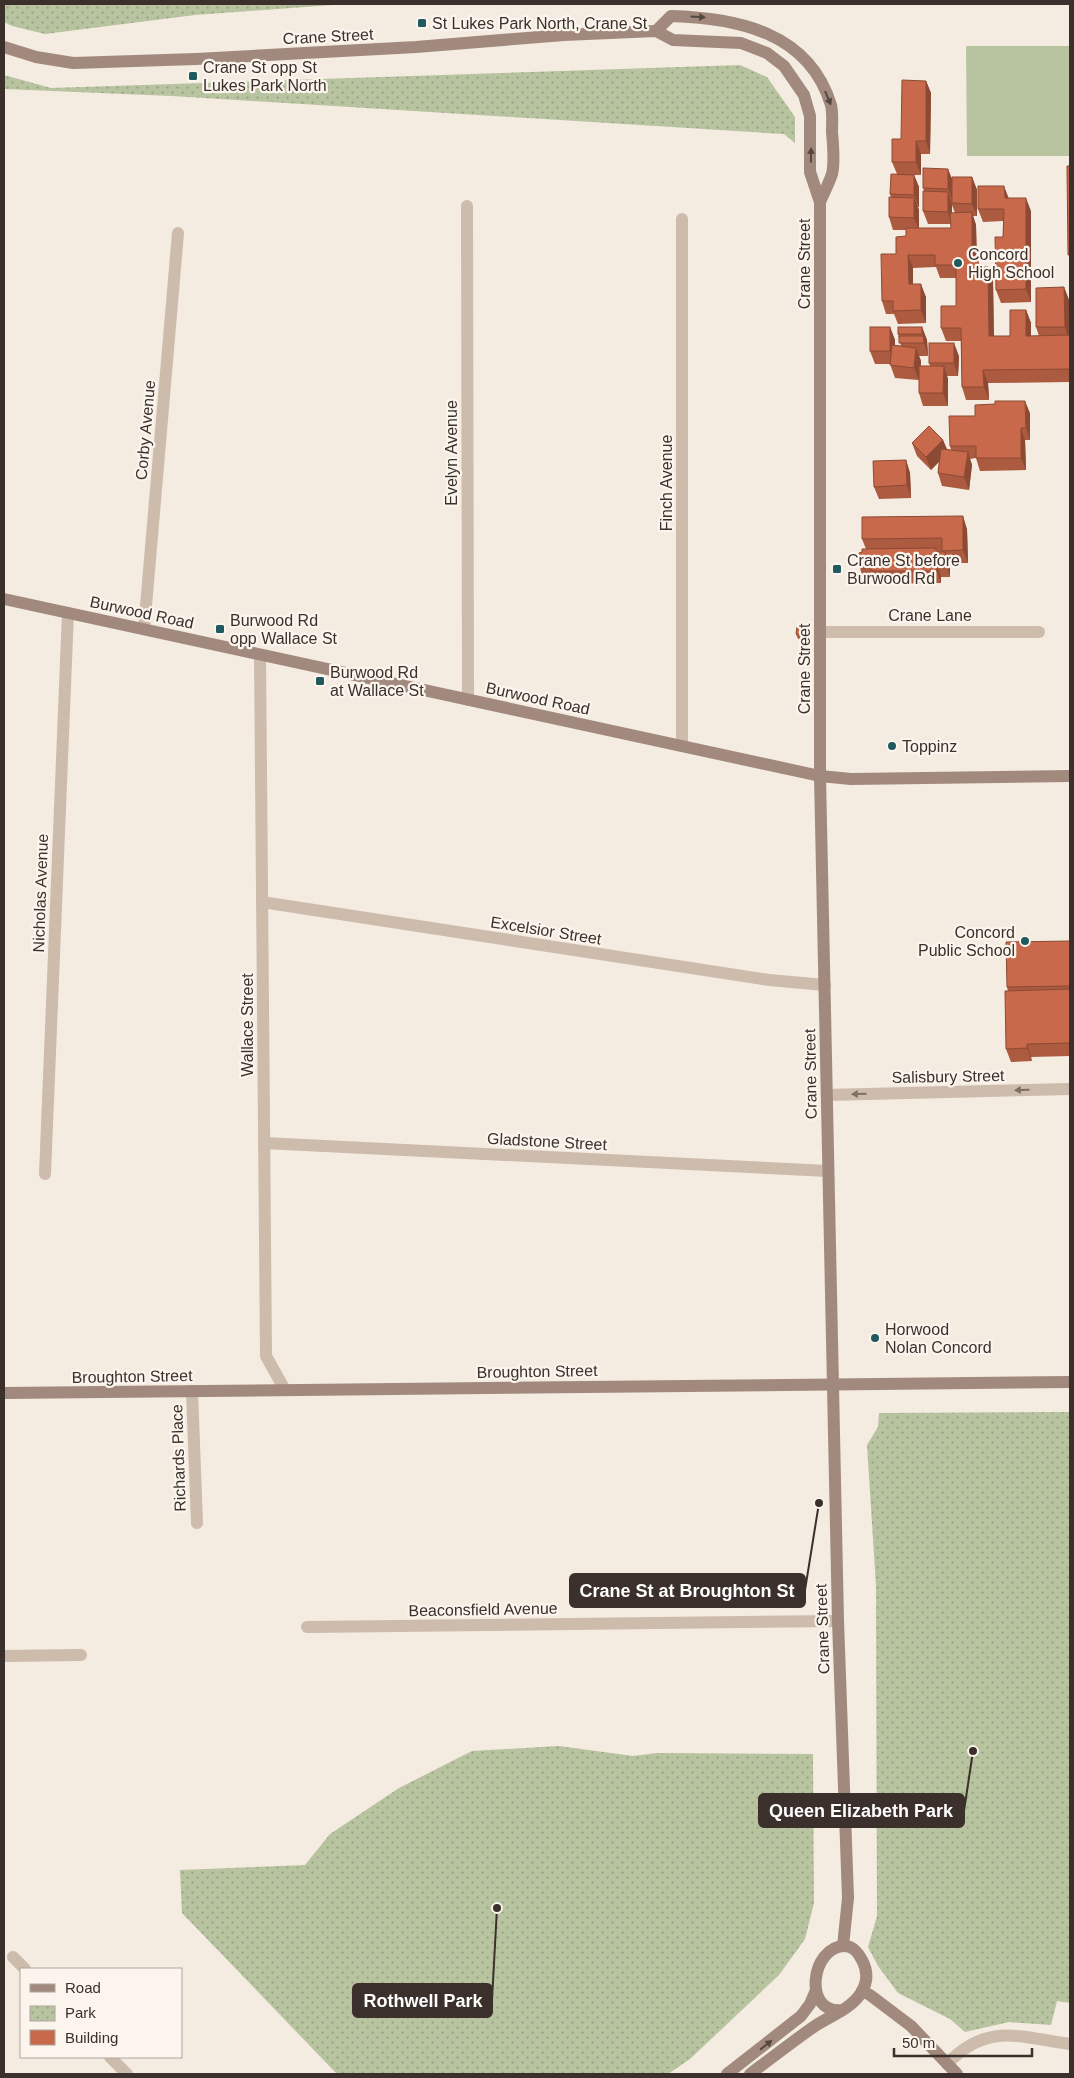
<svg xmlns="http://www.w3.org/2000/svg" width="1074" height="2078" viewBox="0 0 1074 2078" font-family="Arial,sans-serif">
	<defs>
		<pattern id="park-dots" width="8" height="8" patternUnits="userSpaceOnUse" patternTransform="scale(1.25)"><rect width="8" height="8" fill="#b8c4a0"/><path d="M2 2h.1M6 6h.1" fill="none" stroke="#97a083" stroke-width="1.8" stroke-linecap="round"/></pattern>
	</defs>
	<rect width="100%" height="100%" fill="#f4ebe1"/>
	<g fill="url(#park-dots)">
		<path d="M4,4h342l-151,11 -150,19 -33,-8 -8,-4z"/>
		<path d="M740,65l27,12 28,40v26l-11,-9 -612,-38 -168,-7v-14l47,13z"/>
		<path d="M1070,1412v591l-13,-2 -6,24 -42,-3 -44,10 -15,-13 -52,-26 -20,-27 -10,-19 9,-31 -1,-330 -9,-141 11,-18 1,-14z"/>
		<path d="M559,1746l74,10 24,-3 156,1 1,149 -9,36 -26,36 -89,84 -22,15h-331l-155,-161 -2,-43 125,-5 25,-31 69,-46 73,-37z"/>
	</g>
	<path fill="#b8c4a0" d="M966,46h104v110h-103z"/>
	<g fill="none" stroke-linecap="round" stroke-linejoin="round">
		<g stroke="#cdbbac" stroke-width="12">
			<path d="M467,206l1,494"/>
			<path d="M682,219v527"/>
			<path d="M144,629l34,-396"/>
			<path d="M820,632h219"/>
			<path d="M260,655l6,701 19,34"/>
			<path d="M262,902l507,78 56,5"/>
			<path d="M827,1095l243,-6"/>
			<path d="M264,1143l564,28"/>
			<path d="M45,1174l23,-561"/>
			<path d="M192,1391l5,132"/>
			<path d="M307,1627l531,-6"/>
			<path d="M4,1656l77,-1"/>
			<path d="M13,1957l12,12"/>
			<path d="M110,2057l17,17"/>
			<path d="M947,2064c40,-42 72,-27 123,-20"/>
		</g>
		<g stroke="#a18a7d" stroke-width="12">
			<path d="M656,31l15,-15c66,2 138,16 160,89 2,8 1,19 1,27 1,12 3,30 0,42 -3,9 -8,19 -12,28"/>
			<path d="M4,47l32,10 37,6 123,-4 220,-12 148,-12 92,-4 17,9 68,3 26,10 17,13 20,29 6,21v56l10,30v574l18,845 10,277 -5,48"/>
			<path d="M4,599l816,177 31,3 219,-3"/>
			<path d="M4,1393l1066,-11"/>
			<path d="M862,1991l8,4 41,31 46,48"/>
			<path d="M727,2074l74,-58 9,-12 6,-14"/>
			<path d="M750,2074c22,-16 43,-33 65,-48 15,-10 36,-17 46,-33 7,-11 7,-22 1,-33 -3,-6 -9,-14 -17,-14 -34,0 -43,68 -3,64"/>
		</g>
	</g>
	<g fill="#ac5a40" fill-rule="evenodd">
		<path d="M926,81l5,12 -1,61h-9v21h-7l5,12v20h-1l1,3v18h32v-4h-23l-5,-13 1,-20 -1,-3 29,-8 20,-3 5,13v26h-4l3,9 1,35 4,7h7l5,13 1,56h16l16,-26 5,13v13h8l-3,-9 28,-40 5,13v35h1v47l-82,1 1,17h-23l-4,-13 -1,-46h-15l-5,-13 15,-22v-28h-16l-4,-11 -23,1v16l13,13v26l-28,1 -4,-10h-8l-4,-13 14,-47 10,-18v-6h-13l-4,-13 2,-20 -1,-3 7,-20 -5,-12 9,-23zM952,205l3,8h-3z"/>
		<path d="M1009,198l22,13v91l-30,1 -5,-13 7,-53v-16l-20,1 -5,-13z"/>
		<path d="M890,327l5,13v5l6,1 -3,-12 24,-7 5,13 1,16h-9l2,5v5h9l-1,-3 30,-7 -1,20h-11l1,3v27h-25l-4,-13v-13l-24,-2 -5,-14h-15l-5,-13z"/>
		<path d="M1030,413v27h-5l1,30 -46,1 -4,-13 -6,1 2,6 -3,25 -27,-4 -4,-13 1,-12 -8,9 -14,-14 -5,-13 31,-3 4,9 4,1 -1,-4 25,-30z"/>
		<path d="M906,460l4,13 1,25 -32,1 -5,-12z"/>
		<path d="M967,529l1,34h-18v14h-9v6l-64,1 -2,-3h-8l-1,-3h-3l-4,-13 7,-16 -4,-10z"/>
		<path d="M802,631v8h-4l-2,-5z"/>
		<path d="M1070,941v115l-39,1 1,4 -21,1 -5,-13 2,-58 -1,-4z"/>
	</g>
	<g fill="#8c4a34">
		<path d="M926,81l5,12 -1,61 -4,-13z"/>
		<path d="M916,141l5,13v21l-5,-13z"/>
		<path d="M948,169l5,12v20l-5,-12z"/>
		<path d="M914,175l5,12v20l-5,-12z"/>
		<path d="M972,177l5,13v26l-5,-12z"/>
		<path d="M1004,186l5,13 -4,-1z"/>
		<path d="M948,192l4,13v20l-4,-13z"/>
		<path d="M914,198l5,12v20l-5,-12z"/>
		<path d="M1026,198l5,13v91l-5,-13z"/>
		<path d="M972,212l4,13 1,47 -5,-12z"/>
		<path d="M908,255l5,13v29l-4,-13z"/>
		<path d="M988,267l5,13 1,69 -5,-13z"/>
		<path d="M921,284l5,13v26l-5,-13z"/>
		<path d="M1064,287l5,13v40l-4,-13z"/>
		<path d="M1026,310l5,13v26l-5,-13z"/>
		<path d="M890,327l5,13 -1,24 -4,-13z"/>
		<path d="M922,327l5,13 1,16 -4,-13z"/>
		<path d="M954,343l5,13 -1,20 -4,-13z"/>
		<path d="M916,348l5,13 -2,19 -5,-12z"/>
		<path d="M944,366l4,13v27l-5,-13z"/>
		<path d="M983,370l5,13 1,17 -5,-13z"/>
		<path d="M1025,401l5,12v27l-4,-12z"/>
		<path d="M1021,428l4,12 1,30 -5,-12z"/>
		<path d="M943,440l5,13 -17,17 -5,-13z"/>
		<path d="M968,452l4,13 -3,25 -5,-13z"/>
		<path d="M906,460l4,13 1,25 -4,-13z"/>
		<path d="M963,516l4,13 1,34 -5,-13z"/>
		<path d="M945,552l5,12v13l-4,-13z"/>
		<path d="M937,565l4,12v6l-4,-12z"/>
		<path d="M801,627l1,4v8l-1,-4z"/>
		<path d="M1027,1044l4,13 1,4 -5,-13z"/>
	</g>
	<g fill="#c8694b" stroke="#8c4a34">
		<path d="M902,80l24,1v60h-10v21h-24v-23h9z"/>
		<path d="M1067,166h3v89h-2z"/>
		<path d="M923,168l25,1v20l-25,-1z"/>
		<path d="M891,174l23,1v20l-24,-1z"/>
		<path d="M952,177h20v27l-20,-1z"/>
		<path d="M978,186h26l1,12h21v91l-30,1 -1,-53h8l1,-28h-26z"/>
		<path d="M923,191l25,1v20l-25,-1z"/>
		<path d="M889,197l25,1v20l-25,-1z"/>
		<path d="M972,212v48l6,-1v8h10l1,69h21v-26h16v26l44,-1v34l-87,1 1,17h-22l-1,-59h-20v-22h15v-41h-21v-10h-27l1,29h12v26l-28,1v-10h-11l-1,-47h15v-17l10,-1v-8h45l-1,-15z"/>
		<path d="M1064,287l1,40h-29v-39z"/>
		<rect x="870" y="327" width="20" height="24"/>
		<rect x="898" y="327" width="24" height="7"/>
		<path d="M899,336h24l1,7h-25z"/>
		<rect x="929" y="343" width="25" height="20"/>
		<path d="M892,345l24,3 -2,20 -24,-3z"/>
		<path d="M919,366h25l-1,27h-24z"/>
		<path d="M995,401h30l1,27h-5v30h-45v-12h-26l-1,-30h26v-11l20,-1z"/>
		<path d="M929,426l14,14 -17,17 -14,-14z"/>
		<path d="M941,449l27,3 -4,25 -26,-4z"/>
		<path d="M906,460l1,25 -33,2 -1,-26z"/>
		<path d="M963,516v34l-21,1v-13l-80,1v-22z"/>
		<path d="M936,548v4h9l1,12 -9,1v6h-65v-3h-10v-3h-3v-12l3,-1v-3z"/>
		<path d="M797,627h4v8l-5,-1z"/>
		<path d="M1070,941v45l-63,1 -1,-45z"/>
		<path d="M1070,989v54l-43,1v4l-21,1 -1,-58z"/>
	</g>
	<defs><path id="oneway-solid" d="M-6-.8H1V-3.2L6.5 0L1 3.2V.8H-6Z" transform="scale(1.25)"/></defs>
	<g fill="#544640">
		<use href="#oneway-solid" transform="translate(698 17) rotate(4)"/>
		<use href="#oneway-solid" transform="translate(828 98) rotate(67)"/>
		<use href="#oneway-solid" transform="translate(811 155) rotate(-89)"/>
		<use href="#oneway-solid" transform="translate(766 2045) rotate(-38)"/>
	</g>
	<g fill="#7d6f65">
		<use href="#oneway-solid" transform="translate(1022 1090) rotate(179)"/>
		<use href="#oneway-solid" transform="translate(859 1094) rotate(179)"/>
	</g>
	<g fill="#1f5a5e" stroke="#fbf5ee" stroke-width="2">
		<rect x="417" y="18" width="10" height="10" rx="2.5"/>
		<rect x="188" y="71" width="10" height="10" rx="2.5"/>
		<circle cx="958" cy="263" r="5"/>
		<rect x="832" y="564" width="10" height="10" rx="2.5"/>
		<rect x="215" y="624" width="10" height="10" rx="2.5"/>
		<rect x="315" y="676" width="10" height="10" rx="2.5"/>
		<circle cx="892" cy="746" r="5"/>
		<circle cx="1025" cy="941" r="5"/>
		<circle cx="875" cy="1338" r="5"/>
	</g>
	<g text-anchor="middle" stroke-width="4.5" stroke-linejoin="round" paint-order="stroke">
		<g font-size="16" fill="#3b302b" stroke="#fbf5ee" text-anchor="start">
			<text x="432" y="29">St Lukes Park North, Crane St</text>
			<text x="203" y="73">Crane St opp St<tspan x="203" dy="18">Lukes Park North</tspan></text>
			<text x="968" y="260">Concord<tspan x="968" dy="18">High School</tspan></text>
			<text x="847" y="566">Crane St before<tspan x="847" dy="18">Burwood Rd</tspan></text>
			<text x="230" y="626">Burwood Rd<tspan x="230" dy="18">opp Wallace St</tspan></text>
			<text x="330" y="678">Burwood Rd<tspan x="330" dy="18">at Wallace St</tspan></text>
			<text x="902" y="752">Toppinz</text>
			<text x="1015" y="938" text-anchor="end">Concord<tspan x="1015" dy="18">Public School</tspan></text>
			<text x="885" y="1335">Horwood<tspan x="885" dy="18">Nolan Concord</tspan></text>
		</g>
		<g font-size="16" fill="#3b302b" stroke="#fbf5ee">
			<text transform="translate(328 36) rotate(-3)" y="6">Crane Street</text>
			<text transform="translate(804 264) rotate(-90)" y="6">Crane Street</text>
			<text transform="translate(145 430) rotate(-85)" y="6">Corby Avenue</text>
			<text transform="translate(451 453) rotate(-90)" y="6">Evelyn Avenue</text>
			<text transform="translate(666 483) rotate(-90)" y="6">Finch Avenue</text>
			<text transform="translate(142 612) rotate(12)" y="6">Burwood Road</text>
			<text x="930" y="621">Crane Lane</text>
			<text transform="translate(804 669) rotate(-90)" y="6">Crane Street</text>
			<text transform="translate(538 698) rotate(12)" y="6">Burwood Road</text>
			<text transform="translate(40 893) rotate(-88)" y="6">Nicholas Avenue</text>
			<text transform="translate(546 930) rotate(9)" y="6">Excelsior Street</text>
			<text transform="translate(247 1025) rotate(-90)" y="6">Wallace Street</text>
			<text transform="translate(810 1074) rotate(-91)" y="6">Crane Street</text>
			<text transform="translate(948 1076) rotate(-1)" y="6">Salisbury Street</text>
			<text transform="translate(547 1141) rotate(3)" y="6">Gladstone Street</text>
			<text transform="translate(537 1371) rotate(-1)" y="6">Broughton Street</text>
			<text transform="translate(132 1376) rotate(-1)" y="6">Broughton Street</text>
			<text transform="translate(178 1458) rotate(-92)" y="6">Richards Place</text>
			<text transform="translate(483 1609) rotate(-1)" y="6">Beaconsfield Avenue</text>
			<text transform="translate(822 1629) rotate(-92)" y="6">Crane Street</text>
		</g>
	</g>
	<path fill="none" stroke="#3b302b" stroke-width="2" d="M819 1503L805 1590M973 1751L964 1811M497 1908L492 2000"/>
	<g fill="#3b302b" stroke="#fbf5ee" stroke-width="2">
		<circle cx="819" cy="1503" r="5"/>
		<circle cx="973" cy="1751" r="5"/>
		<circle cx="497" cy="1908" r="5"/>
	</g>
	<g fill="#3b302b" stroke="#3b302b" stroke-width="2">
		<rect x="570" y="1574" width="235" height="33" rx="5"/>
		<rect x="759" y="1794" width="205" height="33" rx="5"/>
		<rect x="353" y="1984" width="139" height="33" rx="5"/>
	</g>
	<g font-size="18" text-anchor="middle" font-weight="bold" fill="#fff">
		<text x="687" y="1597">Crane St at Broughton St</text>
		<text x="861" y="1817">Queen Elizabeth Park</text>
		<text x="423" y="2007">Rothwell Park</text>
	</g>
	<rect width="1074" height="2078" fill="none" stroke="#3b302b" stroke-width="10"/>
	<rect x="20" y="1968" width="162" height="90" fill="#fbf5ee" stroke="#aea6a0"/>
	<rect x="30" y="1984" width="25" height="8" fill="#a18a7d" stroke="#aea6a0"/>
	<text x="65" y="1993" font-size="15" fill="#3b302b">Road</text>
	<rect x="30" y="2006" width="25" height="15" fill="url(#park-dots)" stroke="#aea6a0"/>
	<text x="65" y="2018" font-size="15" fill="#3b302b">Park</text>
	<rect x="30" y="2030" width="25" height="15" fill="#c8694b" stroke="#aea6a0"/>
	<text x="65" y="2043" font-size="15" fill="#3b302b">Building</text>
	<path d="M894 2048v8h138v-8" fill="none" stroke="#3b302b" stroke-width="2.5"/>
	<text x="902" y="2048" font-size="15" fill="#3b302b" stroke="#fbf5ee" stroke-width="4" paint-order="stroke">50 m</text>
</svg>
